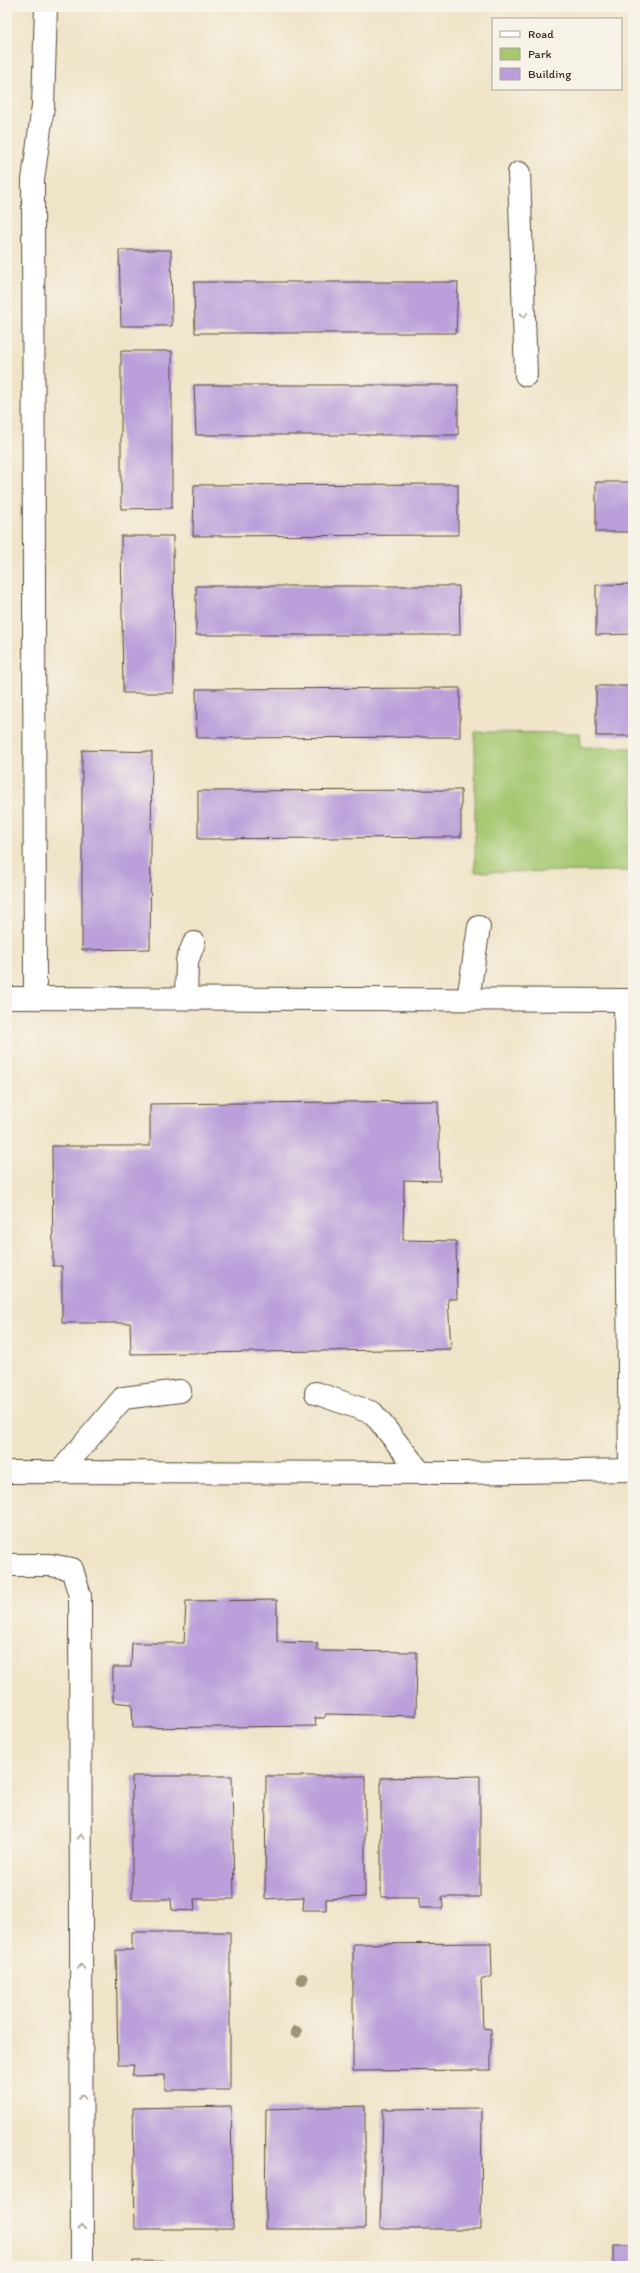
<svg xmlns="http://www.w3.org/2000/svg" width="640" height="2273" viewBox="0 0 640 2273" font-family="Itim,sans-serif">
	<rect width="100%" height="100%" fill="#f7f3e8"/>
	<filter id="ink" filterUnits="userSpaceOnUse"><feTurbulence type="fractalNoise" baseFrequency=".025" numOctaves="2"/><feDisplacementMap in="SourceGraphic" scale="8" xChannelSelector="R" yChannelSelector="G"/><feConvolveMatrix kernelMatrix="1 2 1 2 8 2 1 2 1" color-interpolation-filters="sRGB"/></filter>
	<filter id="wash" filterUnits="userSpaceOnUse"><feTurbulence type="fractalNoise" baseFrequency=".012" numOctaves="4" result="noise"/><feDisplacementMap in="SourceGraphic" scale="16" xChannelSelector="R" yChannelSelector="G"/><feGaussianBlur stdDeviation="0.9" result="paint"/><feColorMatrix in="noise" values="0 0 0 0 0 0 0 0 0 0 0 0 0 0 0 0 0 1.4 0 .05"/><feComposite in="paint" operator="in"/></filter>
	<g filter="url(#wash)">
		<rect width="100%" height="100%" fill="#efe4c8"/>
		<path fill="#a5c871" stroke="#707948" d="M475,732l105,1 1,14 52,1v123l-158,1z"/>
		<g id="blocks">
			<g fill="#ba9fda">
				<path d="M119,250h52l1,76h-51z"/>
				<path d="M194,282h264l-2,51h-261z"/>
				<path d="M121,351h51v157l-51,1z"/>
				<path d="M194,385h264v50h-262z"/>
				<rect x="596" y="482" width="37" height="50"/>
				<path d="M458,484v51l-265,1 1,-51z"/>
				<path d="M121,536h52l1,157h-51z"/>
				<path d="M633,584v50l-37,1v-50z"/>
				<path d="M196,586h263l1,49h-264z"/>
				<rect x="596" y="686" width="37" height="50"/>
				<path d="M460,688v49l-263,1 -1,-49z"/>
				<path d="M82,750l70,2 -2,197 -68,1z"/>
				<path d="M461,790v47l-263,2v-48z"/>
				<path d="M438,1101l2,80 -36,-1 -1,60 53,1 1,58h-9l3,50 -320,5 -1,-31h-68v-57h-9l-1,-120h98v-42z"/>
				<path d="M277,1600v42l40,1v8l100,1 -1,64 -90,-2 -2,4h-9l1,8 -183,2 -1,-24 -19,-2v-35h18l1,-24h52l2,-42z"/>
				<path d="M132,1776h100l2,123h-40l1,12 -23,-1 -1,-11h-39z"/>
				<path d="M266,1776h99v121l-39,2v11h-23l1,-13 -39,2z"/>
				<path d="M480,1776v121h-38l1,11h-24v-11h-38v-119z"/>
				<path d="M132,1932h98v158h-65v-15l-33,1 2,-11h-16l-2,-115h16z"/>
				<path d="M491,1943l1,33 -11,4 2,48 8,1v41l-138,1v-127z"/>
				<path d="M231,2106l2,123h-98l-2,-121z"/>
				<path d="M365,2106v123h-100l1,-120z"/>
				<path d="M482,2108l-1,121h-101l3,-120z"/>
				<rect x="614" y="2245" width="19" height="21"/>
				<path d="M133,2261l123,2v3h-123z"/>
			</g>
		</g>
	</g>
	<g filter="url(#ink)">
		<use href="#blocks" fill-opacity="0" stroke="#564638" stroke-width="1"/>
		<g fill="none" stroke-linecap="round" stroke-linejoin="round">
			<g stroke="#564638" stroke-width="24">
				<g id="minor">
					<path d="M519,173l7,202"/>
					<path d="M7,998l626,2"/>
					<path d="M35,998l-2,-818 10,-74 3,-99"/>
					<path d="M186,998l1,-37 7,-18"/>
					<path d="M468,999l11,-72"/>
					<path d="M625,1000l5,470"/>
					<path d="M316,1393l57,20 48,60"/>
					<path d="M7,1472l453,1 173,-3"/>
					<path d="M60,1472l63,-74 57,-7"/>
					<path d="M7,1565h43l22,4 8,27 2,670"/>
				</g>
			</g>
			<use href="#minor" stroke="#fff" stroke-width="22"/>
		</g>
		<g fill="#9b9476">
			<circle cx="302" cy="1979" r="6"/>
			<circle cx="296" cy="2032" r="6"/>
		</g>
		<defs><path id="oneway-chevron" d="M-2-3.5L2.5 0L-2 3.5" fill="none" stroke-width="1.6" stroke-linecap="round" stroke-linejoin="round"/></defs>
		<g stroke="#a79f9a">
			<use href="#oneway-chevron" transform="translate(524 315) rotate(88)"/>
			<use href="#oneway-chevron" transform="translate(81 1837) rotate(-90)"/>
			<use href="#oneway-chevron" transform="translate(81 1967) rotate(-90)"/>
			<use href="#oneway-chevron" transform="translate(82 2097) rotate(-90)"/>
			<use href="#oneway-chevron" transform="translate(82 2227) rotate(-90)"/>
		</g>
	</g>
	<rect width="640" height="2273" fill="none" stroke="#f7f3e8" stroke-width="24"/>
	<rect x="492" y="18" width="130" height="72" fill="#f7f3e8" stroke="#aca397"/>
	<rect x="500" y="31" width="20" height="6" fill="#ffffff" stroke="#aca397"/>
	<text x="528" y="38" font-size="12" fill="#3b2a1e">Road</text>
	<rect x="500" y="48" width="20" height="12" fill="#a5c871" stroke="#aca397"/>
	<text x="528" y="58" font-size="12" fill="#3b2a1e">Park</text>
	<rect x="500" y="68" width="20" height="12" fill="#ba9fda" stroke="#aca397"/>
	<text x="528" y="78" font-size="12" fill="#3b2a1e">Building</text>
</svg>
